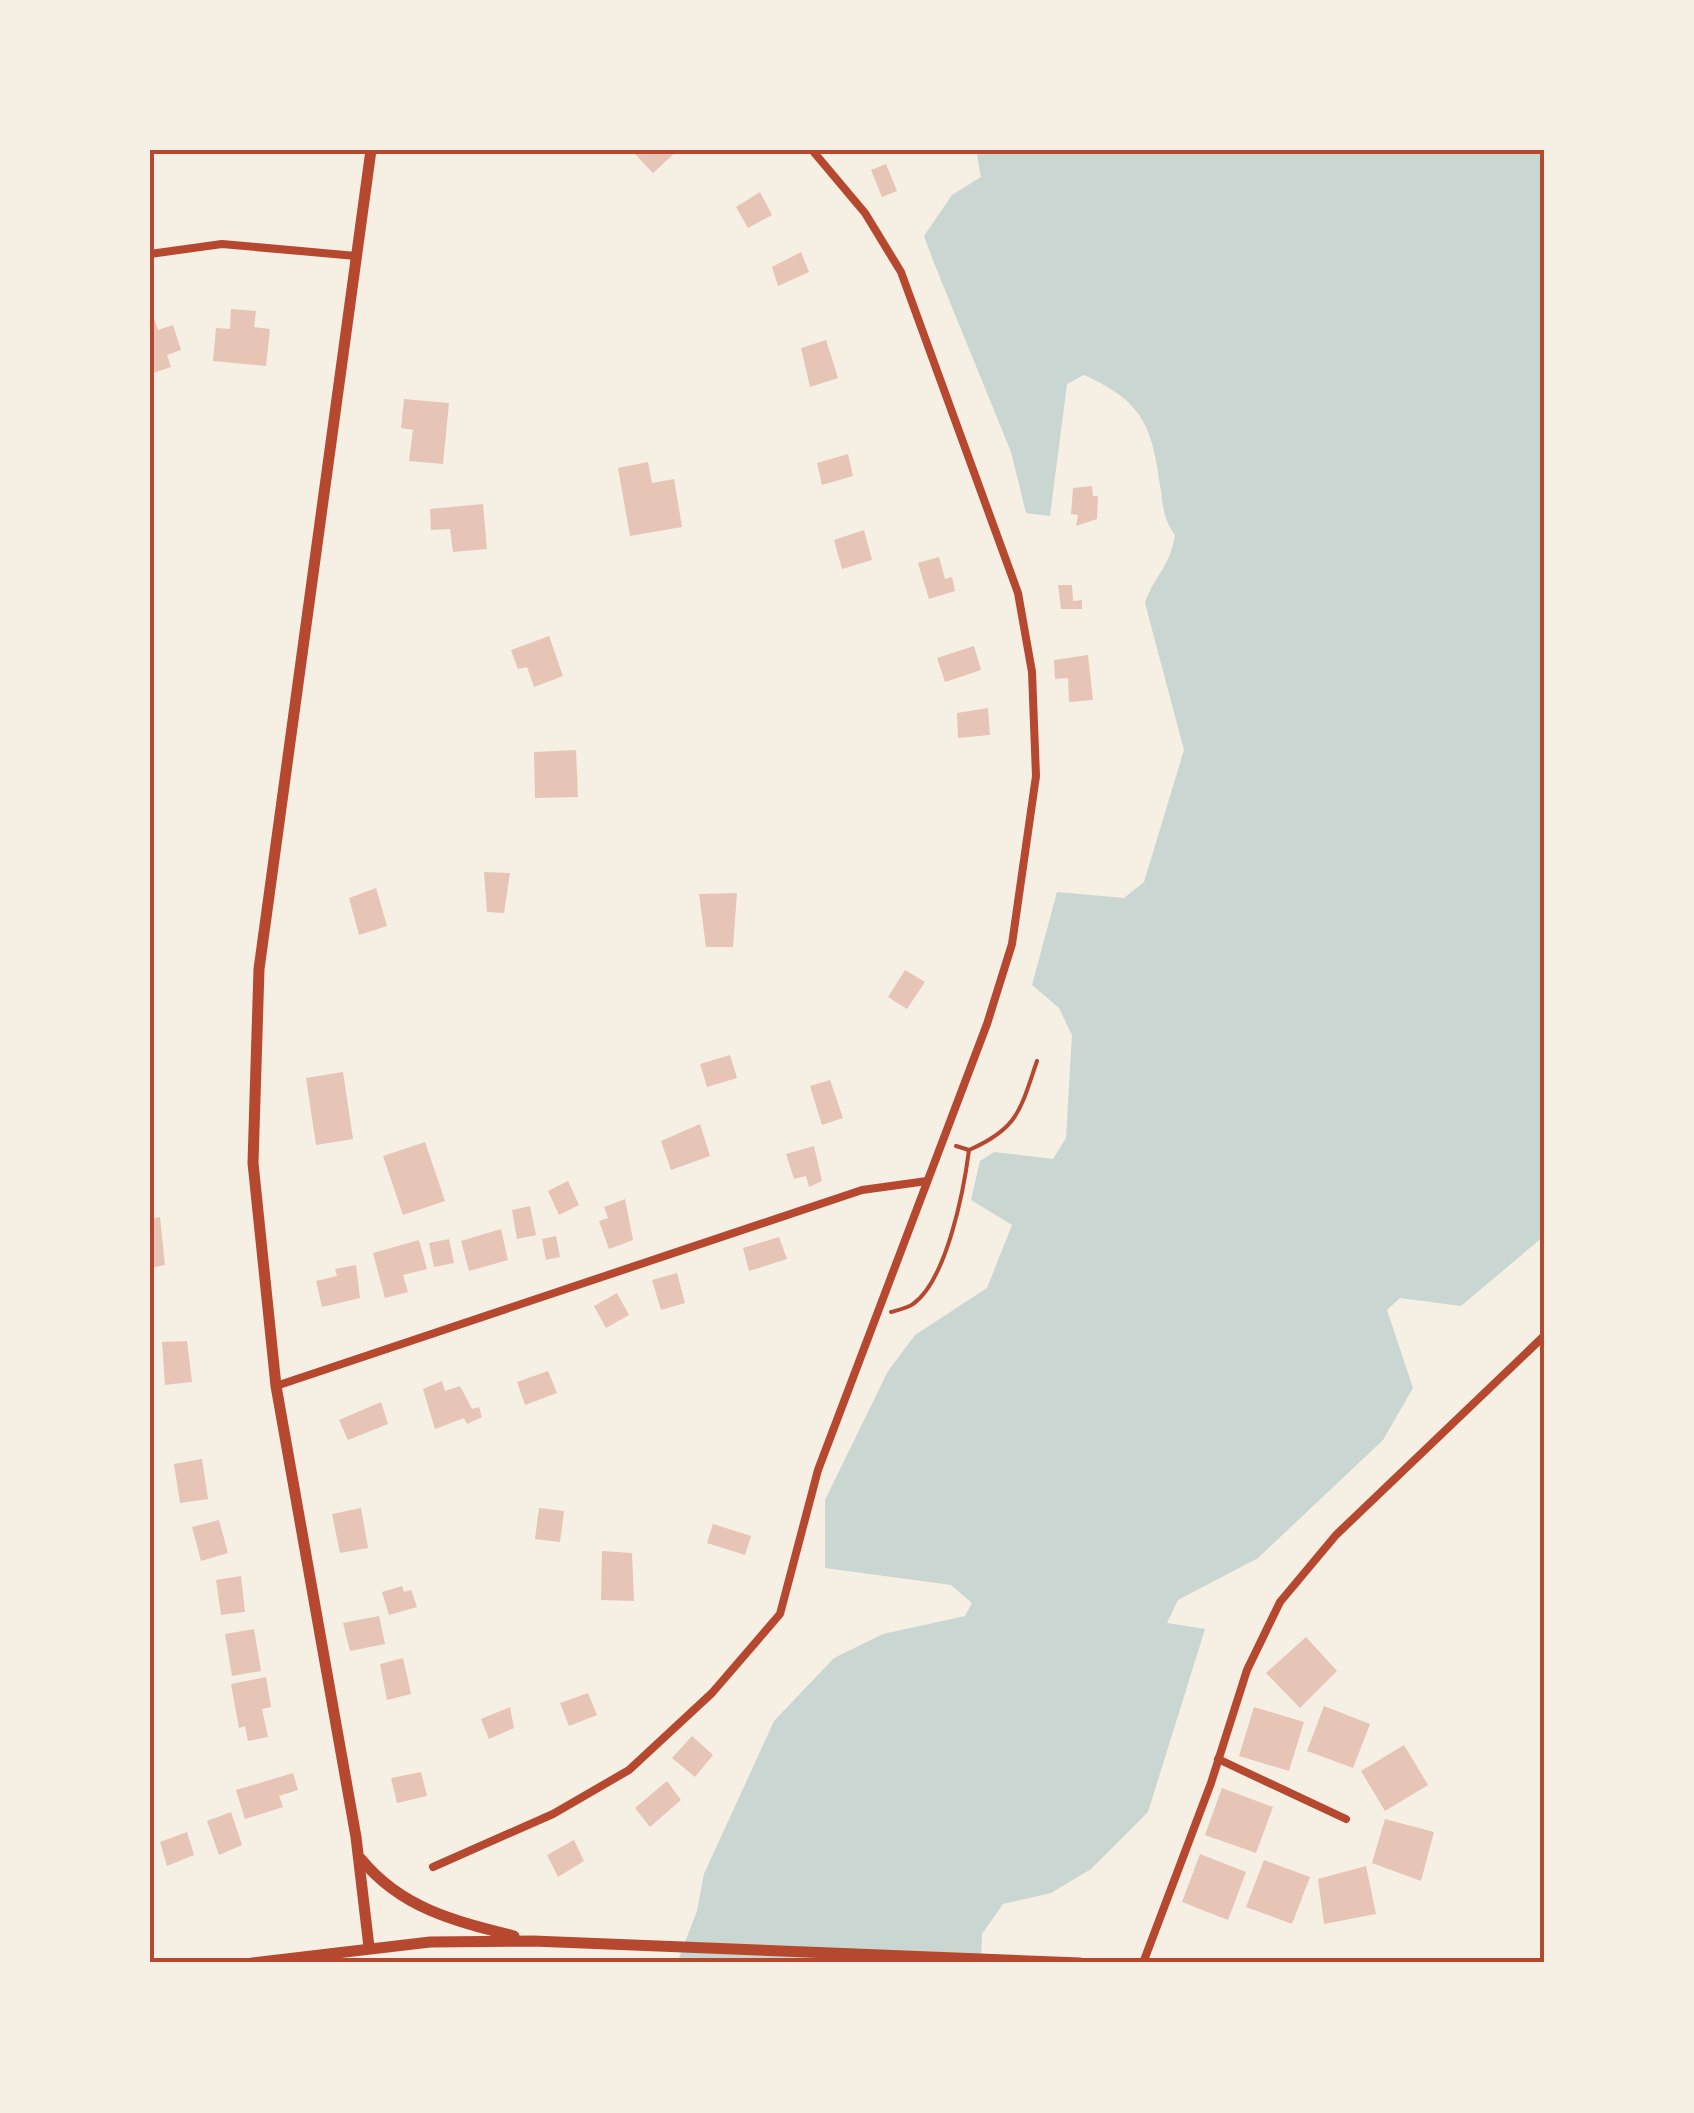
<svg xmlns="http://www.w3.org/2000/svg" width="1694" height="2113" viewBox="0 0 1694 2113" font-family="Manrope,sans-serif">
	<rect width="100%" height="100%" fill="#f6efe4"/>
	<path fill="#c9d6d2" d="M976,150h568v1086l-83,70 -61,-8 -13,12 26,78 -30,52 -125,118 -80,42 -11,23 38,6 -57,183 -57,57 -40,24 -48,11 -21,30 -1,29h-304l20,-52 7,-37 70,-153 60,-63 49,-24 82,-18 7,-13 -21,-18 -126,-17v-68l63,-129 27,-36 72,-47 25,-63 -41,-25 9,-39 14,-9 59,7 13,-21 6,-103 -13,-27 -27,-23 25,-93 67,6 20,-16 40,-132 -39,-147c10,-29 24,-34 30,-68 -11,-15 -12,-27 -14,-44 -9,-63 -15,-88 -77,-116l-17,9 -17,132 -24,-3 -15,-61 -77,-189 -10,-27 28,-41 29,-18z"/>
	<g fill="#e6c5b7">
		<path d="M631,150h47l-25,23z"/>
		<path d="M886,164l11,27 -15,6 -11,-27z"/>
		<path d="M760,192l12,23 -24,13 -12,-21z"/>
		<path d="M801,252l8,20 -31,14 -6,-19z"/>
		<path d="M231,309l25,2 -2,16 16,2 -4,37 -53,-5 3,-33 14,1z"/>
		<path d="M153,315l5,15 15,-5 8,25 -14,5 4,12 -21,7z"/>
		<path d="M826,340l12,38 -28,9 -9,-39z"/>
		<path d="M404,399l45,4 -6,61 -34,-3 4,-31 -12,-2z"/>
		<path d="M848,454l5,22 -31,9 -5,-22z"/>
		<path d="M648,462l4,21 22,-4 8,48 -52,9 -12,-68z"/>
		<path d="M1092,486l1,10h5l-1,23 -21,7 2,-11 -7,-1 2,-26z"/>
		<path d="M483,504l4,45 -34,3 -3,-23 -19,1 -1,-21z"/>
		<path d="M864,530l8,30 -30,9 -8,-29z"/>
		<path d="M939,557l6,22 7,-2 3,14 -26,8 -11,-36z"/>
		<path d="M1058,585h14l1,16 9,-1v9h-21z"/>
		<path d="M549,636l14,40 -29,11 -7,-20 -9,2 -7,-19z"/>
		<path d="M974,646l7,24 -36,12 -8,-24z"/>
		<path d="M1088,655l5,45 -24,2 -1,-24 -13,1 -1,-19z"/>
		<path d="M988,708l2,27 -32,3 -1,-25z"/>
		<path d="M576,750l2,47 -43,1 -1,-46z"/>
		<path d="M484,872l26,1 -6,40 -17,-1z"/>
		<path d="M376,888l11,38 -28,9 -10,-37z"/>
		<path d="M737,893l-4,54h-27l-7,-53z"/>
		<path d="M905,970l20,12 -18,27 -19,-12z"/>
		<path d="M730,1055l7,23 -30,9 -7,-23z"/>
		<path d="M343,1072l10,67 -37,6 -10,-67z"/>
		<path d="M830,1080l13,38 -21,7 -12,-39z"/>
		<path d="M700,1124l10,32 -39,14 -10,-29z"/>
		<path d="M425,1142l20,59 -42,14 -20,-59z"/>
		<path d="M814,1146l8,35 -13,6 -3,-11 -12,3 -8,-25z"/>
		<path d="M568,1181l11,24 -20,10 -11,-24z"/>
		<path d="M625,1199l8,41 -24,9 -10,-28 9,-3 -4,-11z"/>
		<path d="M530,1206l6,29 -19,4 -5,-29z"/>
		<path d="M160,1217l5,48 -15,3v-49z"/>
		<path d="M501,1229l7,31 -39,11 -8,-30z"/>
		<path d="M556,1236l4,21 -14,3 -4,-21z"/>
		<path d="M779,1237l8,22 -38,12 -6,-23z"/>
		<path d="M449,1239l5,24 -20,4 -5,-24z"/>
		<path d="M419,1240l8,29 -24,6 5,17 -23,6 -12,-45z"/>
		<path d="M356,1265l4,33 -38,9 -6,-26 21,-5 -2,-7z"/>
		<path d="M677,1273l8,30 -24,7 -9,-30z"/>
		<path d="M617,1293l12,22 -23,13 -12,-22z"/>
		<path d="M187,1341l5,41 -27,3 -3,-43z"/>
		<path d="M548,1371l9,22 -32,12 -8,-23z"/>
		<path d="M442,1381l3,10 15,-5 12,23 7,-2 3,10 -15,7 -3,-6 -29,11 -12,-40z"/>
		<path d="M381,1402l7,22 -40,16 -9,-20z"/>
		<path d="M202,1459l6,40 -28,4 -6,-39z"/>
		<path d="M361,1508l7,40 -28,5 -8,-39z"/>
		<path d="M539,1508l25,3 -4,31 -25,-3z"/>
		<path d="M219,1520l9,33 -27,8 -9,-34z"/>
		<path d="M713,1524l38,12 -6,19 -38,-12z"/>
		<path d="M602,1551l30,2 2,48 -33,-1z"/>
		<path d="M241,1576l4,36 -24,3 -5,-35z"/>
		<path d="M402,1586l2,6 7,-2 6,17 -28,8 -7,-23z"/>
		<path d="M379,1616l6,28 -35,7 -7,-28z"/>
		<path d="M254,1629l7,42 -29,5 -7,-42z"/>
		<path d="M1306,1637l31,34 -37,37 -34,-35z"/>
		<path d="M403,1658l8,36 -24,6 -7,-36z"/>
		<path d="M266,1677l5,30 -9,2 6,28 -20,4 -3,-15 -6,2 -8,-44z"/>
		<path d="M588,1693l9,22 -28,11 -9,-23z"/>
		<path d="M1324,1706l46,18 -17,44 -46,-17z"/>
		<path d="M510,1707l4,21 -25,11 -8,-20z"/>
		<path d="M1254,1707l50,15 -15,49 -50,-15z"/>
		<path d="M692,1736l21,19 -18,22 -23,-19z"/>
		<path d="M1404,1745l24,40 -43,26 -24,-40z"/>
		<path d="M421,1772l6,24 -30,7 -6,-25z"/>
		<path d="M293,1773l5,17 -19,6 4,11 -38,12 -9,-29z"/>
		<path d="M667,1781l14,19 -31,27 -15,-19z"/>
		<path d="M1222,1788l51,19 -17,46 -51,-18z"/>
		<path d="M231,1812l11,33 -23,10 -12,-34z"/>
		<path d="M1385,1819l49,13 -13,49 -49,-18z"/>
		<path d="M187,1832l7,23 -27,11 -7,-24z"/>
		<path d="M574,1840l10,21 -26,16 -11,-22z"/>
		<path d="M1200,1854l46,18 -18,48 -46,-18z"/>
		<path d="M1264,1860l46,17 -18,47 -46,-17z"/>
		<path d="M1366,1866l10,48 -52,10 -6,-45z"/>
	</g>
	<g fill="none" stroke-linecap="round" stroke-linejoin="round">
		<g stroke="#b5482f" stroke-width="4">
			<path d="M956,1146l13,4c50,-22 51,-40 68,-89"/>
			<path d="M891,1312c7,-2 17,-4 22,-8 34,-24 51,-115 56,-154"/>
		</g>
		<g stroke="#b5482f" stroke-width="8">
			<path d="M150,254l72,-10 134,12"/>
			<path d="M276,1386l586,-196 65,-9"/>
			<path d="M1218,1759l128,60"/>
			<path d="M433,1867l120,-53 76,-44 83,-77 68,-79 38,-144 169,-446 25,-80 24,-168 -4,-104 -14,-79 -117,-321 -36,-59 -53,-63"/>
			<path d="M1143,1963l68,-180 36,-113 33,-68 56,-67 208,-199"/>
		</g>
		<g stroke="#b5482f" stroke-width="11">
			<path d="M361,1859c40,49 93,62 153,77"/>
			<path d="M369,1947l-13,-110 -80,-451 -23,-223 6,-194 112,-819"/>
			<path d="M252,1963l178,-21 103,-1 547,22"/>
		</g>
	</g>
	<rect width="1694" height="2113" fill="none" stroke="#f6efe4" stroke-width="305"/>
	<rect x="152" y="152" width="1390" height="1808" fill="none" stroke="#b5482f" stroke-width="4"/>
</svg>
